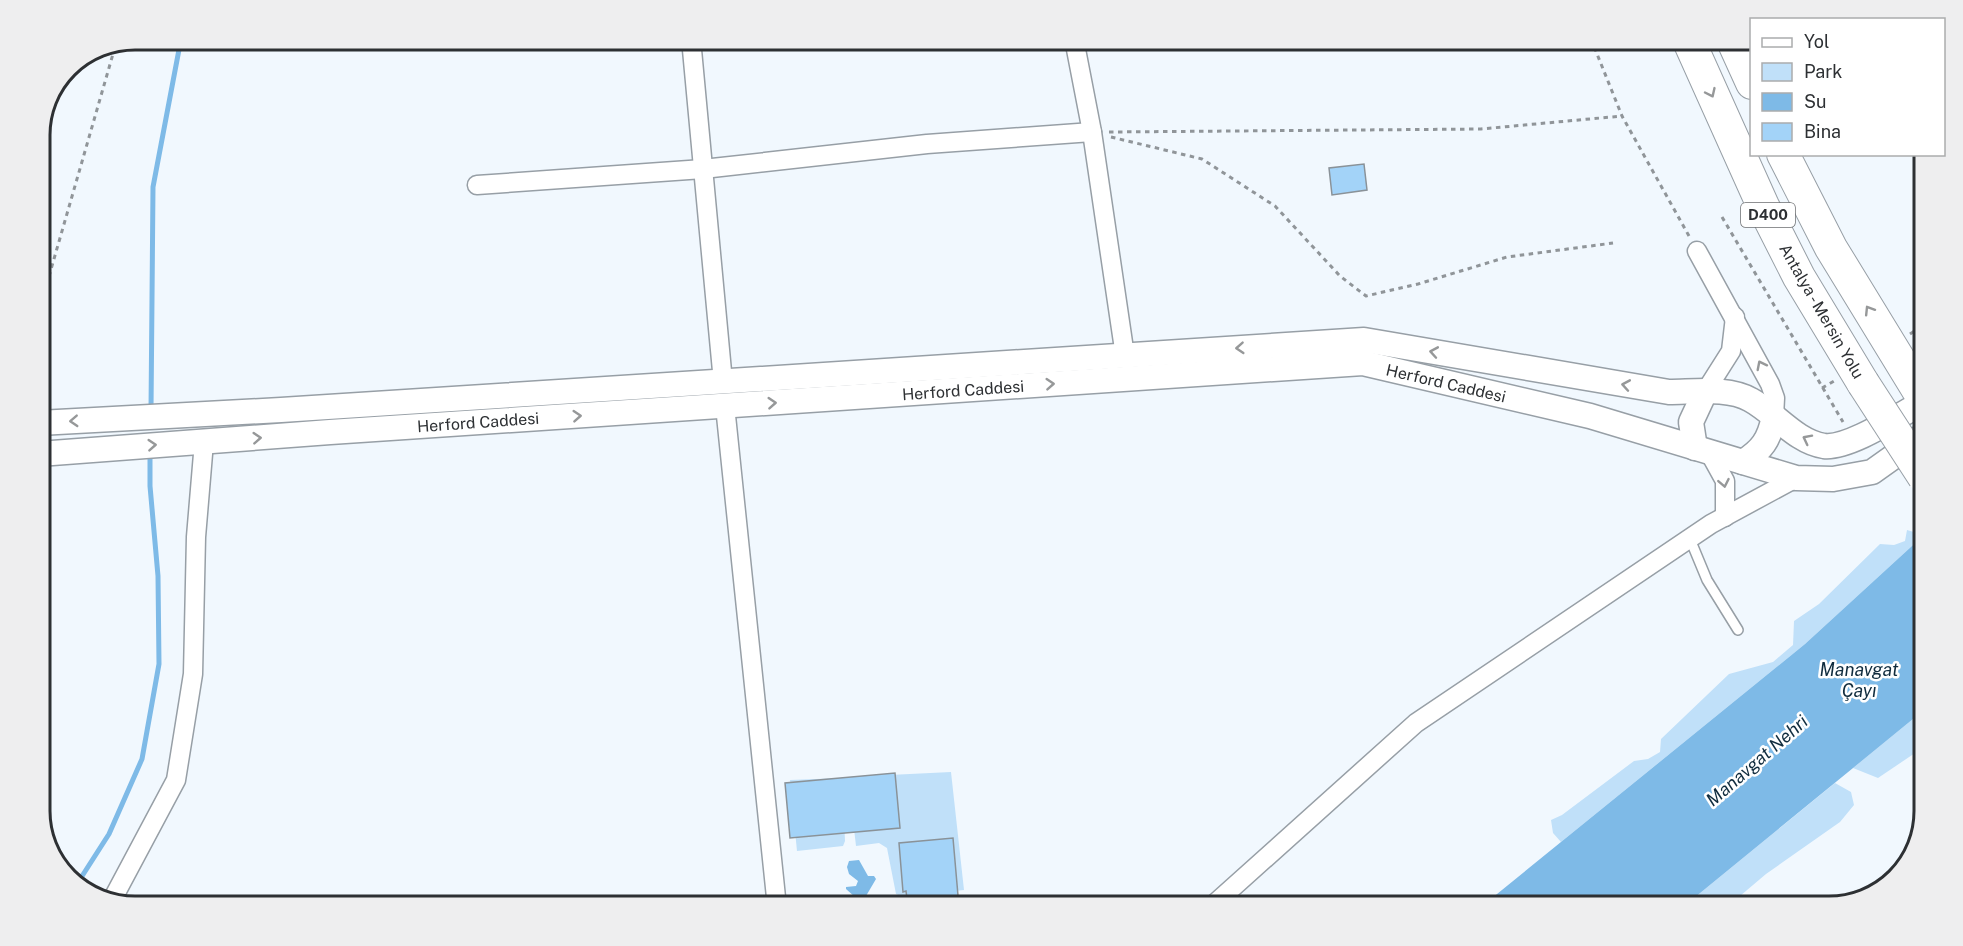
<svg xmlns="http://www.w3.org/2000/svg" width="1963" height="946" viewBox="0 0 1963 946" font-family="'Public Sans',sans-serif">
	<rect width="100%" height="100%" fill="#f1f8fe"/>
	<g fill="#c0e0f9">
		<path d="M1907,530l17,5 -119,109 -244,198 -8,-9 -2,-13 11,-5 72,-54 14,-2 12,-7 1,-13 68,-65 44,-12 20,-17 1,-24 25,-17 61,-60 14,1 11,-4z"/>
		<path d="M1924,710v34l-3,5 -43,29 -25,-10z"/>
		<path d="M951,772l13,118 -63,6 -5,-2 -9,-46 -8,-5 -23,3 -8,-69z"/>
		<path d="M842,778l3,63 -2,5 -46,5 -7,-71z"/>
		<path d="M1835,783l16,9 3,13 -14,17 -74,52 -39,33h-44z"/>
	</g>
	<g fill="#7ebae7">
		<path d="M1924,535v175l-241,197h-202l324,-263z"/>
		<path d="M859,860l9,16h6l2,3 -10,17 5,11h-14l-2,-10 -9,-8v-2l10,-1 2,-5 -9,-7 -2,-7 2,-6z"/>
	</g>
	<g fill="none" stroke-linecap="round" stroke-linejoin="round">
		<g stroke="#7ebae7" stroke-width="5">
			<path d="M151,410l2,-223 28,-148"/>
			<path d="M77,884l32,-50 33,-75 17,-95 -1,-88 -8,-90v-34"/>
		</g>
	</g>
	<g fill="#a3d3f8" stroke="#8a9298" stroke-width="1.5">
		<path d="M1364,164l3,26 -35,5 -3,-27z"/>
		<path d="M895,773l5,55 -110,10 -5,-55z"/>
		<path d="M953,838l6,69h-51l-2,-16 -3,1 -4,-49z"/>
	</g>
	<g fill="none" stroke-linecap="round" stroke-linejoin="round">
		<g stroke="#979fa6" stroke-width="12">
			<path id="lane" d="M1690,539l17,41 31,50"/>
		</g>
		<g stroke="#979fa6" stroke-width="21">
			<g id="street">
				<path d="M691,39l32,343"/>
				<path d="M1074,39l18,93 33,224"/>
				<path d="M477,185l226,-16 224,-25 165,-12"/>
				<path d="M1697,251l73,133 5,14 -1,19"/>
				<path d="M1705,392l26,-41 4,-34"/>
				<path d="M725,406l52,501"/>
				<path d="M1709,452l16,29v36"/>
				<path d="M111,902l65,-122 17,-106 3,-137 8,-95"/>
				<path d="M1211,907l205,-184 295,-199 85,-46"/>
			</g>
		</g>
		<g stroke="#979fa6" stroke-width="27">
			<g id="secondary">
				<path d="M39,423l242,-13 1083,-70 305,52c25,0 60,-5 82,8 24,13 45,42 73,46 25,3 77,-32 100,-44"/>
				<path d="M1695,448l-4,-26 14,-30"/>
				<path d="M39,454l291,-22 1033,-69 227,53 206,62 37,1 39,-7 52,-37"/>
				<path d="M1743,462c19,-12 26,-22 31,-45"/>
			</g>
		</g>
		<g stroke="#979fa6" stroke-width="34">
			<g id="highway">
				<path d="M1688,39l75,167 36,71 64,106"/>
				<path d="M1732,39l20,44"/>
				<path d="M1783,154l48,94 93,152"/>
			</g>
		</g>
		<g stroke="#909599" stroke-width="3" stroke-dasharray="4.5 4.5" stroke-linecap="butt">
			<path d="M1591,39l31,77 67,120"/>
			<path d="M1109,132l372,-3 141,-13"/>
			<path d="M1111,137l91,22 73,47 65,70 26,20 52,-12 89,-27 106,-14"/>
			<path d="M1722,217l121,205"/>
			<path d="M39,311l76,-264"/>
			<path d="M1910,334l14,-9"/>
			<path d="M1822,388l14,-8"/>
			<path d="M1240,907l12,-11"/>
		</g>
		<use href="#lane" stroke="#fff" stroke-width="9"/>
		<use href="#street" stroke="#fff" stroke-width="18"/>
		<use href="#secondary" stroke="#fff" stroke-width="24"/>
		<use href="#highway" stroke="#fff" stroke-width="32"/>
		<g stroke="#979fa6" stroke-width="34" stroke-linecap="butt">
			<path id="highway-bridge" d="M1863,383l61,94"/>
		</g>
		<use href="#highway-bridge" stroke="#fff" stroke-width="32"/>
	</g>
	<defs><path id="oneway-chevron" d="M-2-3.5L2.5 0L-2 3.5" fill="none" stroke-width="1.6" stroke-linecap="round" stroke-linejoin="round" transform="scale(1.5)"/></defs>
	<g stroke="#969899">
		<use href="#oneway-chevron" transform="translate(1711 93) rotate(65)"/>
		<use href="#oneway-chevron" transform="translate(1869 310) rotate(-122)"/>
		<use href="#oneway-chevron" transform="translate(1240 348) rotate(176)"/>
		<use href="#oneway-chevron" transform="translate(1434 352) rotate(-170)"/>
		<use href="#oneway-chevron" transform="translate(1761 365) rotate(-117)"/>
		<use href="#oneway-chevron" transform="translate(1050 384) rotate(-4)"/>
		<use href="#oneway-chevron" transform="translate(1626 385) rotate(-170)"/>
		<use href="#oneway-chevron" transform="translate(772 403) rotate(-4)"/>
		<use href="#oneway-chevron" transform="translate(577 416) rotate(-4)"/>
		<use href="#oneway-chevron" transform="translate(74 421) rotate(177)"/>
		<use href="#oneway-chevron" transform="translate(257 438) rotate(-4)"/>
		<use href="#oneway-chevron" transform="translate(1807 439) rotate(-153)"/>
		<use href="#oneway-chevron" transform="translate(152 445) rotate(-4)"/>
		<use href="#oneway-chevron" transform="translate(1724 483) rotate(79)"/>
	</g>
	<g text-anchor="middle" stroke-width="5" stroke-linejoin="round" paint-order="stroke">
		<rect fill="#fff" stroke="#6c6e70" stroke-width="1.5" x="1741" y="203" width="54" height="24" rx="4.5"/>
		<g font-size="15" font-weight="bold" fill="#2d3033">
			<text x="1768" y="220">D400</text>
		</g>
		<g font-size="16" fill="#2d3033" stroke="#fff">
			<text transform="translate(1822 311) rotate(60)" y="6">Antalya - Mersin Yolu</text>
			<text transform="translate(1446 383) rotate(13)" y="6">Herford Caddesi</text>
			<text transform="translate(963 390) rotate(-4)" y="6">Herford Caddesi</text>
			<text transform="translate(478 422) rotate(-4)" y="6">Herford Caddesi</text>
		</g>
		<g font-size="18" font-style="italic" fill="#102c3e" stroke="#fff">
			<text x="1859" y="676">Manavgat<tspan x="1859" dy="21">Çayı</tspan></text>
			<text transform="translate(1757 761) rotate(-41)" y="6">Manavgat Nehri</text>
		</g>
	</g>
	<path d="M0 0H1963V946H0ZM135 50H1829A85 85 0 0 1 1914 135V811A85 85 0 0 1 1829 896H135A85 85 0 0 1 50 811V135A85 85 0 0 1 135 50Z" fill="#eeeeef" fill-rule="evenodd"/>
	<path fill="none" stroke="#2d3033" stroke-width="3" d="M135 50H1829A85 85 0 0 1 1914 135V811A85 85 0 0 1 1829 896H135A85 85 0 0 1 50 811V135A85 85 0 0 1 135 50Z"/>
	<rect x="1750" y="18" width="195" height="138" fill="#ffffff" stroke="#abacad" stroke-width="1.5"/>
	<rect x="1762" y="38" width="30" height="9" fill="#ffffff" stroke="#abacad" stroke-width="1.5"/>
	<text x="1804" y="48" font-size="18" fill="#2d3033">Yol</text>
	<rect x="1762" y="63" width="30" height="18" fill="#c0e0f9" stroke="#abacad" stroke-width="1.5"/>
	<text x="1804" y="78" font-size="18" fill="#2d3033">Park</text>
	<rect x="1762" y="93" width="30" height="18" fill="#7ebae7" stroke="#abacad" stroke-width="1.5"/>
	<text x="1804" y="108" font-size="18" fill="#2d3033">Su</text>
	<rect x="1762" y="123" width="30" height="18" fill="#a3d3f8" stroke="#abacad" stroke-width="1.5"/>
	<text x="1804" y="138" font-size="18" fill="#2d3033">Bina</text>
</svg>
